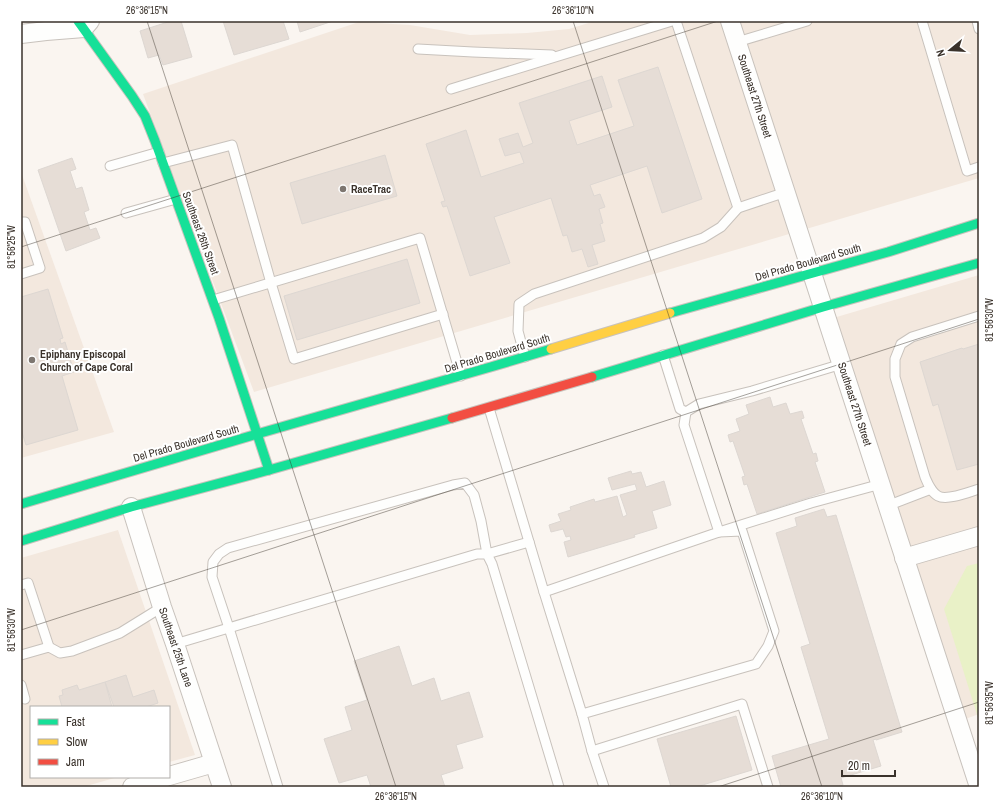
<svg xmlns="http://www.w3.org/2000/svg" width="1000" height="808" viewBox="0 0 1000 808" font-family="'Archivo Narrow',sans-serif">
	<rect width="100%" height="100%" fill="#faf5f0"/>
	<g fill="#f3e8de">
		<path d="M595,21h384v157l-725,214 -111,-298 216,-72 51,3 60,10 57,-2 42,-4z"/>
		<path d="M21,172l93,260 -93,26z"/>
		<path d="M979,275v439l-27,10 -129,-403z"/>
		<path d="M118,530l77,225 -26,7v-55h-138v70h87l-35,10h-62v-229z"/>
	</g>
	<path fill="#e9f1c7" d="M979,563v158l-35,-112 23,-43z"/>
	<g fill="#e6ddd6" stroke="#ddd7d2">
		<path d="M171,21h10l11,36 -29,8 -4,-10 -11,3 -8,-27z"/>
		<path d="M223,21h60l6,18 -55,16z"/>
		<path d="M297,21h36l-33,11z"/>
		<path d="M658,67l44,132 -40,14 -15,-47 -57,19 4,11 6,-2 5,13 -6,2 4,14 -3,1 5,17 -13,4 6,19 -10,3 -6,-18 -10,3 -5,-17 -4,1 -12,-38 -57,19 16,46 -40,13 -23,-70 -4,1 -2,-5 4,-1 -19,-57 40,-14 15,47 43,-14 -4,-11 -15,4 -6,-17 19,-6 5,14 10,-4 -14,-40 83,-27 10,31 -43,14 8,24 57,-19 -16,-46z"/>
		<path d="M385,155l12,41 -95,28 -12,-41z"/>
		<path d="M72,158l4,11 -6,2 6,18 6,-2 7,23 -5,2 6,18 6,-2 4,10 -34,13 -28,-81z"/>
		<path d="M407,259l13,44 -123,37 -13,-44z"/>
		<path d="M48,289l15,49 -3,1 1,5 4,-2 9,30 -12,4 16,54 -52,15 -5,-16v-132z"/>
		<path d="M979,344v120l-22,6 -19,-66 -5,2 -13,-44 42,-14 1,1z"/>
		<path d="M770,397l3,10 13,-4 4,11 12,-3 2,7 -3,1 12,35 3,-1 2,8 -3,1 10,30 -68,22 -10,-30 -3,1 -2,-8 3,-1 -12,-35 -3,1 -2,-7 12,-4 -4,-12 13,-5 -3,-9z"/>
		<path d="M631,471l1,3 9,-2 5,15 18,-6 7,24 -19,6 5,17 -23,7 1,2 -67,20 -4,-15 7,-2 -1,-4 -4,1 -3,-8 -12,3 -2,-7 12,-4 -3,-7 13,-4 -1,-3 24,-8 1,3 22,-6 6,21 4,-2 -7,-20 17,-5 -2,-6 -23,6 -4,-12z"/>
		<path d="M824,509l3,8 9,-2 66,217 -26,8v-1l-3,1 8,26 -40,12 2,7 -6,2h-56l-9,-31 57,-17 -28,-92 9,-3 -34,-111 21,-7 -2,-8z"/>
		<path d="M399,646l13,40 22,-8 7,23 28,-9 14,45 -27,8 7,23 -22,7 4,12h-74l-4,-12 -28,8 -15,-44 28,-9 -7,-23 22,-7 -13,-39z"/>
		<path d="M126,675l7,22 21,-7 4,13 -12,4h-32l-9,-25z"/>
		<path d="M105,682l7,25h-50l-3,-11 4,-1 -1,-5 15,-5 2,5z"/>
		<path d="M736,716l16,54 -56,17h-25l-14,-48z"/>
	</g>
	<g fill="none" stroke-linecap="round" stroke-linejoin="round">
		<g stroke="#c8c2bc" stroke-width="11">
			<g id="lane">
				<path d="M676,21l62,187"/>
				<path d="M922,21l45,150 12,-4"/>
				<path d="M977,21l2,8"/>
				<path d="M737,42l70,-21"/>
				<path d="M418,49l55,3 79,3"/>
				<path d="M451,89l221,-68"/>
				<path d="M163,163l69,-18 39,138 23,76 149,-45"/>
				<path d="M110,166l49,-14"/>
				<path d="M126,213l50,-14"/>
				<path d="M21,222h4l15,46 -19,6"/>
				<path d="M213,300l207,-62 41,138"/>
				<path d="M979,316l-67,21 -11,7 -6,15v18l30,100c3,7 6,15 13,19 9,5 31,-4 41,-7"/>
				<path d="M663,355l17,54 6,3"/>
				<path d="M525,357l-7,-26 1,-27 15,-10 169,-56 18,-11 17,-19 48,-16"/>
				<path d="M489,408l55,184 38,122"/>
				<path d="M887,506l44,-17"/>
				<path d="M21,585l7,-2 21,64"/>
				<path d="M544,592l175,-60 92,-29 70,-19"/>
				<path d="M175,644l302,-90h10l5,10 67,223"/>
				<path d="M21,655l28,-8 11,6 12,-2 48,-18 42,-26"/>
				<path d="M21,685l4,14"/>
				<path d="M592,751l150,-47 26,83"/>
				<path d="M278,787l-49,-159 -17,-51 1,-15 6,-8 9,-6 225,-63 12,-2 9,12 7,26 6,33 42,-12"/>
				<path d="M604,787l-12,-36 -10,-37 174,-50 12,-18 6,-15 -32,-100 -23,1 -35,-107 2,-13 13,-8 53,-13 90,-27"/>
			</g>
		</g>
		<g stroke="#c8c2bc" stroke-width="20">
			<g id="street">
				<path d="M730,21l249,766"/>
				<path d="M21,34l25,-3 38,-3 6,-7"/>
				<path d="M131,507l31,100 13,37 47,143"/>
				<path d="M904,558l75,-22"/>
				<path d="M169,776l45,-13"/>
				<path d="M132,787l34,-10"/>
			</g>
		</g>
		<g stroke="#c8c2bc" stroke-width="11">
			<g id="fast">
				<path d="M78,21l54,75 13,20 10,25 64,177 50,152"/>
				<path d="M670,313l218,-61 91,-29"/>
				<path d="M592,377l231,-70 156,-44"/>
				<path d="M21,504l236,-70 237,-68 57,-17"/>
				<path d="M21,541l110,-34 138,-37 183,-52"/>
			</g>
		</g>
		<g stroke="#c8c2bc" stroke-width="11">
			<path id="slow" d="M551,349l119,-36"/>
		</g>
		<g stroke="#c8c2bc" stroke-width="11">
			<path id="jam" d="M452,418l140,-41"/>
		</g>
		<use href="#lane" stroke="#fefefd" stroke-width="9"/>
		<use href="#street" stroke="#fefefd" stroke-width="18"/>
		<use href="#fast" stroke="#16e098" stroke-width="9"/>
		<use href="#slow" stroke="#ffcf43" stroke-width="9"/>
		<use href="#jam" stroke="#f24e42" stroke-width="9"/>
	</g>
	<path fill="none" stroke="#3a322b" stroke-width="1" stroke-opacity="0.45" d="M147,21l249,766M573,21l249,766M21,247l697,-226M21,630l958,-311M718,787l261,-85"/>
	<g fill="#7d7670" stroke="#fff" stroke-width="1.5">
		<circle cx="343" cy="189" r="4"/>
		<circle cx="32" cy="360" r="4"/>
	</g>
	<g text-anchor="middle" stroke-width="4" stroke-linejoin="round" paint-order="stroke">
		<g font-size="11" fill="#3a322b" stroke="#fff">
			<text transform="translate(755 96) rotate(72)" y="4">Southeast 27th Street</text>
			<text transform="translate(201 233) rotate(70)" y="4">Southeast 26th Street</text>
			<text transform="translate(808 262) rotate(-16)" y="4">Del Prado Boulevard South</text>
			<text transform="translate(497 353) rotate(-17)" y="4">Del Prado Boulevard South</text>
			<text transform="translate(855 404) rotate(72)" y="4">Southeast 27th Street</text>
			<text transform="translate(186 443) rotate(-16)" y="4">Del Prado Boulevard South</text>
			<text transform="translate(176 647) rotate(71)" y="4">Southeast 25th Lane</text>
		</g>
		<g font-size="11" font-weight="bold" fill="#3a322b" stroke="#fff" text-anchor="start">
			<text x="351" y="193">RaceTrac</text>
			<text x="40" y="358">Epiphany Episcopal<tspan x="40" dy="13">Church of Cape Coral</tspan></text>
		</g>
	</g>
	<rect width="1000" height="808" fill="none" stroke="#ffffff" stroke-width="44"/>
	<rect x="30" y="706" width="140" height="72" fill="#ffffff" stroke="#b0adaa"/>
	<rect x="38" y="719" width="20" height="6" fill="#16e098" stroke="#b0adaa"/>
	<text x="66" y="726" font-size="12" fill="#3a322b">Fast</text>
	<rect x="38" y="739" width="20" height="6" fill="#ffcf43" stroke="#b0adaa"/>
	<text x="66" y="746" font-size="12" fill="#3a322b">Slow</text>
	<rect x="38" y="759" width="20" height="6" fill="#f24e42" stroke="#b0adaa"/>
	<text x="66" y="766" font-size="12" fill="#3a322b">Jam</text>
	<g transform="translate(950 50) rotate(252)" stroke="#ffffff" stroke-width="3" paint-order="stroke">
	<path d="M0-3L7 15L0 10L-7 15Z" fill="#3a322b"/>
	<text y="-6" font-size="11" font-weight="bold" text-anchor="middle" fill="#3a322b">N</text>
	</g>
	<path d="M842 770v6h53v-6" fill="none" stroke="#3a322b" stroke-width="2"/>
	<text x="848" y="770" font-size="12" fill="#3a322b" stroke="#ffffff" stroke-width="3" paint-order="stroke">20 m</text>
	<rect x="22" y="22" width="956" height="764" fill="none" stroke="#3a322b" stroke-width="1.5"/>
	<g font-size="10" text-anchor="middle" fill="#3a322b">
		<text x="147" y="14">26°36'15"N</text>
		<text x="573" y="14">26°36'10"N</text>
		<text transform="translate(11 247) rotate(-90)" y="4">81°56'25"W</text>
		<text transform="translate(989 320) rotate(-90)" y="4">81°56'30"W</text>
		<text transform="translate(11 630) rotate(-90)" y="4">81°56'30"W</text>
		<text transform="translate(989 703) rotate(-90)" y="4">81°56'35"W</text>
		<text x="396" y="800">26°36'15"N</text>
		<text x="822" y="800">26°36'10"N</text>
	</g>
</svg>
